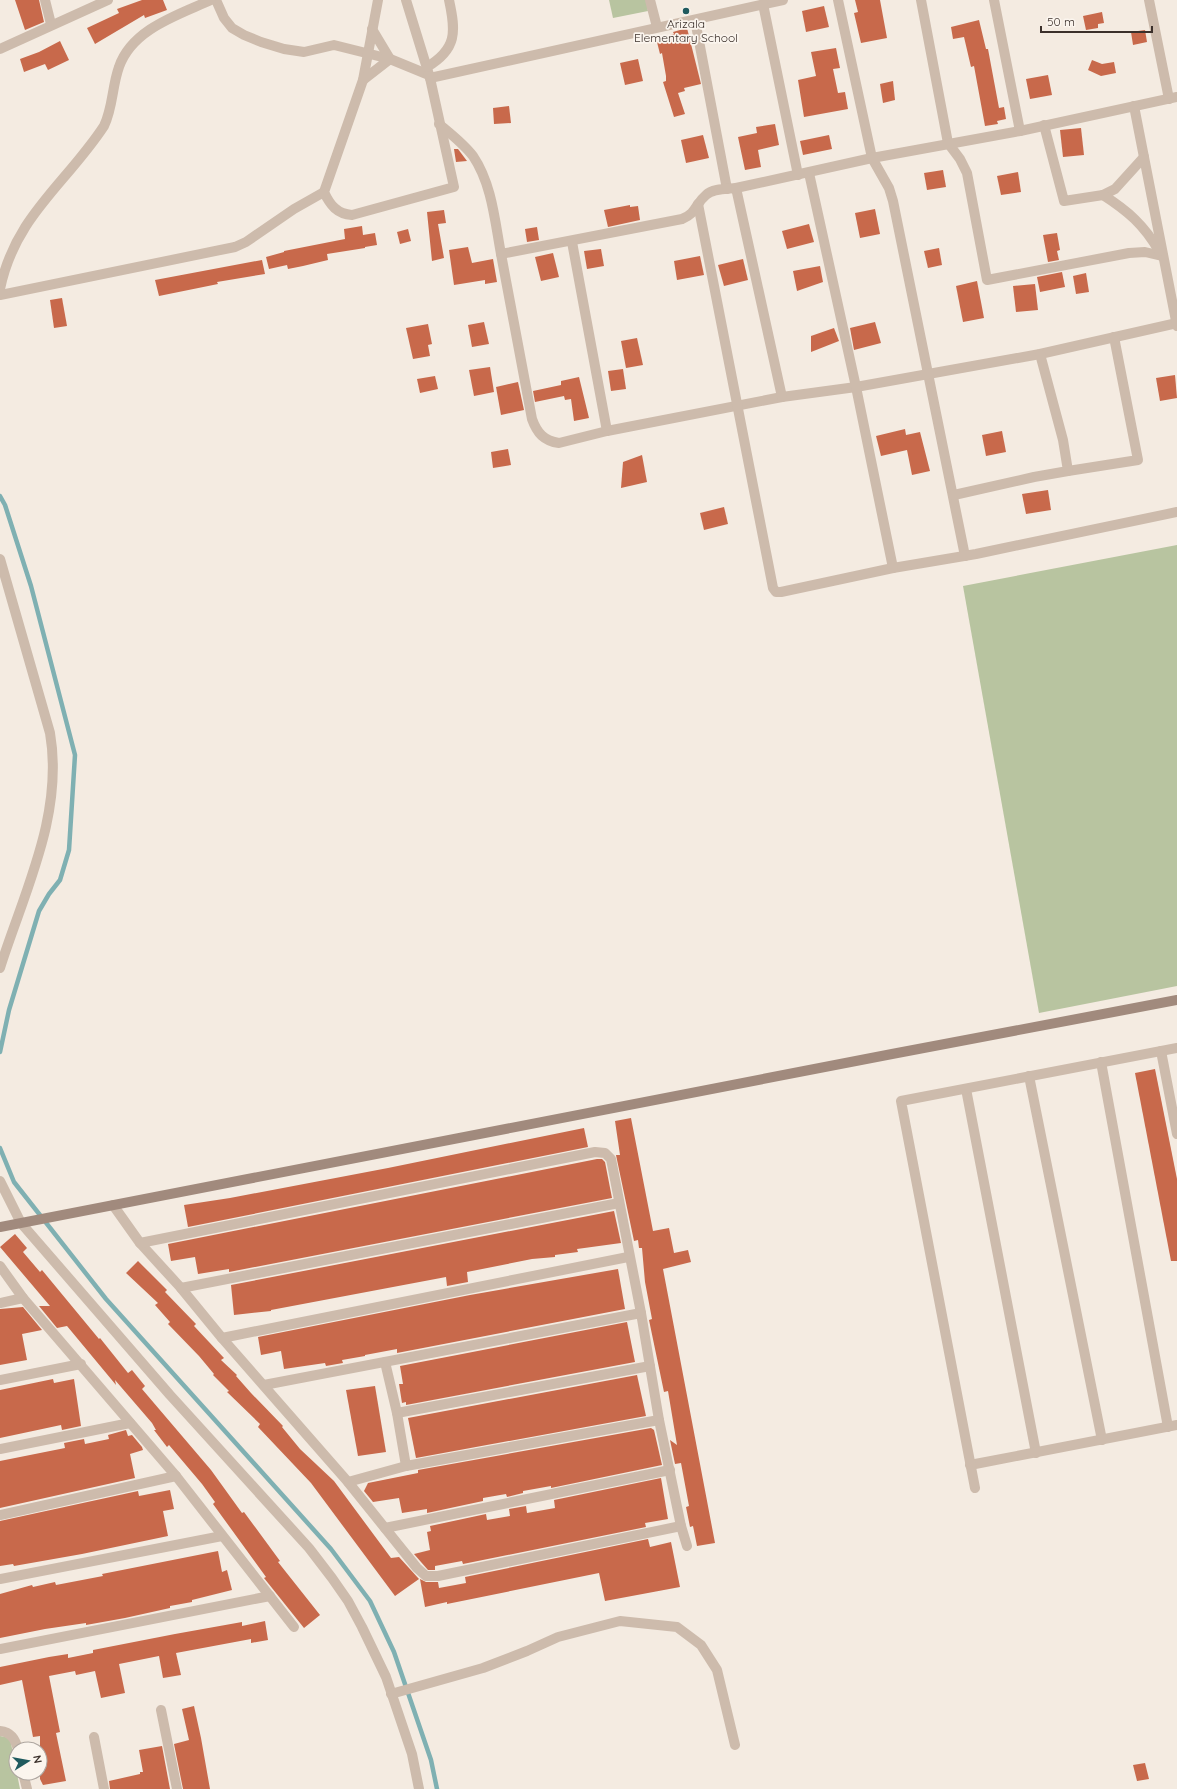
<svg xmlns="http://www.w3.org/2000/svg" width="1177" height="1789" viewBox="0 0 1177 1789" font-family="Quicksand,sans-serif">
	<rect width="100%" height="100%" fill="#f4ebe1"/>
	<g fill="#b8c4a0">
		<path d="M609,0h37l2,11 -35,7z"/>
		<path d="M1177,545v441l-138,27 -76,-427z"/>
		<path d="M0,1736l10,2 10,51h-20z"/>
	</g>
	<g fill="none" stroke-linecap="round" stroke-linejoin="round">
		<g stroke="#7fb0b2" stroke-width="4.5">
			<path d="M0,496l5,9 26,81 44,169 -6,95 -9,30 -11,14 -10,17 -30,99 -9,42"/>
			<path d="M0,1148l14,34 92,117 225,250 39,52 24,51 37,108 6,29"/>
		</g>
	</g>
	<g fill="#c8694b">
		<path d="M15,0h24l5,22 -19,8z"/>
		<path d="M142,0h21l4,10 -22,8 -1,-3 -49,29 -8,-16 32,-15 -2,-4z"/>
		<path d="M855,0h25l7,38 -26,5 -7,-30 4,-1z"/>
		<path d="M824,6l5,21 -23,5 -4,-21z"/>
		<path d="M1102,12l2,11 -6,1v4l-12,2 -3,-14z"/>
		<path d="M979,20l7,29h2l11,59 5,-1 2,12 -9,2 1,3 -13,2 -11,-60 -3,1 -7,-30 -11,2 -2,-12z"/>
		<path d="M687,28l14,56 -17,4 1,3 -7,2 7,21 -11,3 -11,-35 3,-1v-5l-4,-23 -2,1 -4,-16 18,-4 -1,-2z"/>
		<path d="M1145,30l2,12 -14,3 -2,-13z"/>
		<path d="M60,41l9,19 -21,10 -3,-6 -21,8 -4,-13 19,-7z"/>
		<path d="M836,48l4,20 -7,1 5,24 7,-1 3,17 -44,8 -6,-37 18,-4 -5,-24z"/>
		<path d="M638,59l5,22 -18,4 -5,-22z"/>
		<path d="M1092,60l10,4 12,-2 2,11 -15,3 -13,-6z"/>
		<path d="M1048,75l4,20 -22,4 -4,-20z"/>
		<path d="M893,81l2,19 -12,3 -3,-19z"/>
		<path d="M509,106l2,17 -17,1 -1,-16z"/>
		<path d="M775,124l4,21 -21,5 3,17 -16,3 -7,-33 19,-4 -1,-6z"/>
		<path d="M1081,128l3,27 -21,2 -3,-27z"/>
		<path d="M703,135l6,23 -23,5 -5,-23z"/>
		<path d="M829,135l3,14 -29,6 -3,-14z"/>
		<path d="M454,149h4l9,12 -11,1z"/>
		<path d="M943,170l3,17 -19,3 -3,-17z"/>
		<path d="M1018,172l3,20 -20,3 -4,-19z"/>
		<path d="M630,205v2l8,-1 2,14 -32,7 -4,-17z"/>
		<path d="M875,209l5,25 -20,4 -5,-25z"/>
		<path d="M444,210l2,13 -8,1 6,34 -12,3 -5,-49z"/>
		<path d="M809,224l5,18 -27,7 -5,-18z"/>
		<path d="M362,226l1,9 12,-2 2,12 -12,2v1l-38,6 1,6 -25,6 -15,3 -1,-4 -18,4 -3,-12 18,-5v-1l61,-12 -1,-10z"/>
		<path d="M537,227l2,13 -12,2 -2,-13z"/>
		<path d="M408,229l3,12 -11,3 -3,-12z"/>
		<path d="M1057,233l3,17 -3,1 2,9 -11,2 -5,-27z"/>
		<path d="M468,247l4,16 21,-4 4,23 -12,2v-4l-31,5 -5,-35z"/>
		<path d="M939,248l3,17 -14,3 -4,-17z"/>
		<path d="M601,249l3,17 -17,3 -3,-18z"/>
		<path d="M553,253l6,24 -18,4 -6,-24z"/>
		<path d="M700,256l4,19 -27,5 -3,-19z"/>
		<path d="M743,259l5,21 -24,6 -6,-21z"/>
		<path d="M262,260l3,14 -48,8 1,2 -59,12 -4,-16z"/>
		<path d="M820,266l3,16 -26,9 -4,-20z"/>
		<path d="M1062,272l3,15 -25,5 -3,-15z"/>
		<path d="M1086,273l3,19 -13,2 -3,-18z"/>
		<path d="M977,281l7,37 -21,4 -7,-36z"/>
		<path d="M1035,284l3,26 -22,2 -3,-26z"/>
		<path d="M62,298l5,28 -13,2 -4,-28z"/>
		<path d="M484,322l5,22 -17,3 -4,-22z"/>
		<path d="M875,322l6,21 -27,7 -4,-22z"/>
		<path d="M428,324l4,20 -4,1 2,11 -17,3 -7,-31z"/>
		<path d="M834,328l5,13 -28,11v-16z"/>
		<path d="M637,338l6,27 -17,3 -5,-27z"/>
		<path d="M490,367l4,25 -20,4 -5,-26z"/>
		<path d="M623,369l3,20 -15,2 -3,-20z"/>
		<path d="M1175,375l2,23 -17,3 -4,-23z"/>
		<path d="M435,376l3,13 -18,4 -3,-14z"/>
		<path d="M579,377l10,41 -15,3 -3,-22 -6,1 -1,-4 -29,6 -2,-11 28,-6v-4z"/>
		<path d="M518,382l6,28 -23,5 -5,-28z"/>
		<path d="M905,429l1,6 14,-3 10,39 -18,4 -5,-25 -26,6 -5,-20z"/>
		<path d="M1002,431l4,21 -20,4 -4,-21z"/>
		<path d="M508,449l3,16 -18,3 -2,-16z"/>
		<path d="M642,455l5,27 -26,6 2,-26z"/>
		<path d="M1048,490l3,20 -25,4 -4,-20z"/>
		<path d="M724,507l4,17 -24,6 -4,-17z"/>
		<path d="M1155,1069l22,110v82h-6l-36,-188z"/>
		<path d="M631,1118l22,113 16,-3 5,25 14,-3 3,12 -28,7 52,274 -18,3 -4,-20 -3,1 -4,-20 3,-1 -8,-43 -6,1 -5,-24 7,5 -9,-54 -4,1 -15,-72 3,-1 -7,-37 -3,-34h-3l-1,-8 -4,1 -18,-86h4l-5,-34z"/>
		<path d="M584,1128l4,19 -400,80 -4,-22 46,-7 158,-30z"/>
		<path d="M597,1159h5l3,3 7,36 -383,74v-3l-31,5 -3,-17 -24,4 -3,-17z"/>
		<path d="M614,1211l7,32 -44,6 1,3 -23,3v2l-23,2 -65,13 1,10 -21,4 -1,-9 -175,33v1l-37,4 -3,-30z"/>
		<path d="M15,1234l12,14 -4,4 17,20 2,-2 57,69 1,-1 28,35 4,-3 13,16 -3,3 69,81 31,43 2,-1 36,49 -2,1 42,53 -16,13 -40,-50 2,-1 -53,-73 2,-2 -13,-18 -33,-39 -2,2 -13,-17h2l-4,-7 -37,-43 1,5 -49,-59 -10,2 -18,-22h11l-50,-59z"/>
		<path d="M138,1261l29,29 -2,2 31,32 -2,2 30,32 -3,2 16,15 -1,1 15,17 32,33 -1,1 18,22 34,32 57,77 8,-1 20,22 -24,17 -84,-113 -53,-56 2,-3 -33,-32 2,-1 -16,-16 1,-1 -15,-18 -31,-32 2,-2 -15,-17 3,-2 -32,-30z"/>
		<path d="M618,1269l7,40 -228,44v-4l-32,6v1l-23,4 1,3 -17,3 -1,-3 -41,6 -3,-18 -20,4 -3,-18 212,-42z"/>
		<path d="M23,1307l19,23 -20,4 5,26 -27,5v-56z"/>
		<path d="M627,1322l8,40 -229,43v-3l-4,1 -3,-19h4l-3,-18z"/>
		<path d="M637,1375l9,41 -230,42 -8,-40z"/>
		<path d="M53,1379l1,4 20,-4 7,47 -19,4 -1,-5 -61,13v-48z"/>
		<path d="M375,1386l11,66 -28,4 -12,-66z"/>
		<path d="M651,1428l3,2 8,35 -111,23v-2l-28,5v2l-16,4 -1,-3 -23,4v3l-56,12v-4l-25,4 -3,-15 -26,4 -9,-11 4,-8 50,-10v-3z"/>
		<path d="M126,1430l2,6 4,-1 10,12 1,3 -13,4 5,24 -135,30v-47l65,-13 -1,-5 20,-4 1,5 24,-5 -1,-4z"/>
		<path d="M661,1478l7,41 -23,4 1,4 -183,37 -1,-3 -27,5v4h-7l-14,-16 16,-4 -3,-18 4,-1 -1,-5 56,-12 1,6 23,-4 -1,-7 17,-3 1,7 28,-5 -1,-8z"/>
		<path d="M170,1490l4,19 -11,2 5,25 -86,18 -68,12 -1,-2 -13,2v-45l138,-30 1,5z"/>
		<path d="M648,1539l2,8 21,-5 9,45 -75,14 -6,-28 -152,31v-2l-22,5 -5,-28 6,3h12l1,6 27,-5 -1,-6z"/>
		<path d="M218,1551l4,21 5,-2 5,20 -40,10v2l-22,4v2l-45,10 -39,7v-2l-41,6 -45,9v-44l32,-9 1,2 22,-5 1,3 47,-9 -1,-2z"/>
		<path d="M265,1621l3,19 -17,3v-4l-75,14 5,22 -18,3 -4,-22 -40,8 6,29 -24,5 -6,-27 -19,4 -1,-4 -26,5 11,56 -4,1 10,48 -23,4 -3,-6v-43l-7,1 -11,-57 -22,5v-18l49,-10 19,-3v4l25,-5v-3l82,-16 67,-12v4z"/>
		<path d="M194,1706l7,32 9,51h-27l-9,-45 15,-4 -7,-31z"/>
		<path d="M162,1746l8,43h-60l-1,-8 31,-7v-2h3l-4,-22z"/>
		<path d="M1145,1763l4,16 -12,2 -4,-16z"/>
	</g>
	<g fill="none" stroke-linecap="round" stroke-linejoin="round">
		<g stroke="#cdbbac" stroke-width="10">
			<path d="M45,0l6,24"/>
			<path d="M216,0l8,18 8,10 12,7 17,7 23,7 20,3 30,-7 56,14 39,16"/>
			<path d="M378,0l-15,80 -39,112c6,13 13,22 28,23l102,-28 -24,-109"/>
			<path d="M406,0l24,78 353,-78"/>
			<path d="M650,0l7,27"/>
			<path d="M838,0l34,158 17,30 4,13 72,355"/>
			<path d="M921,0l27,143 12,16 7,14 20,107 142,-27 16,-1 17,4"/>
			<path d="M994,0l26,131"/>
			<path d="M1149,0l20,99"/>
			<path d="M763,4l35,171"/>
			<path d="M695,20l32,169"/>
			<path d="M0,49l108,-49"/>
			<path d="M427,67c30,-18 29,-35 22,-67"/>
			<path d="M363,80l27,-21 -18,-30"/>
			<path d="M1177,97l-157,34 -148,27 -136,30c-9,1 -23,0 -30,7 -11,9 -9,18 -24,24l-181,35 31,165c5,14 12,22 27,24l48,-12 175,-34 74,-10 184,-33 137,-31"/>
			<path d="M1134,106l43,220"/>
			<path d="M439,124c12,10 25,20 34,32 19,28 22,66 28,98"/>
			<path d="M1044,125l20,76 39,-6 12,-6 29,-32"/>
			<path d="M809,173l47,214 37,181 83,-14 201,-42"/>
			<path d="M736,188l46,209"/>
			<path d="M1103,195c25,16 41,30 56,56"/>
			<path d="M698,204l75,384 3,4h5l112,-24"/>
			<path d="M572,242l35,189"/>
			<path d="M0,289c15,-73 66,-105 104,-163 9,-18 8,-40 15,-59 13,-38 59,-52 92,-67"/>
			<path d="M0,295l235,-48 11,-5 48,-33 30,-17"/>
			<path d="M1068,471l70,-11 -24,-123"/>
			<path d="M954,495l80,-18 34,-6 -5,-31 -23,-86"/>
			<path d="M0,559l50,174c14,82 -26,159 -50,235"/>
			<path d="M1161,1051l16,83"/>
			<path d="M1101,1062l67,365"/>
			<path d="M1029,1076l73,364"/>
			<path d="M966,1089l70,364"/>
			<path d="M0,1181l21,42 149,172 139,153 23,30 16,23 14,26 24,50 26,77 7,35"/>
			<path d="M113,1205l27,38 41,45 41,50 126,144 69,86 9,8h12l243,-50"/>
			<path d="M140,1243l455,-91 10,1 6,6 30,154 18,107 22,106 6,20"/>
			<path d="M0,1266l23,32 153,178 118,151"/>
			<path d="M181,1288l438,-85"/>
			<path d="M0,1303l23,-5"/>
			<path d="M222,1338l406,-81"/>
			<path d="M385,1362l12,51 9,53"/>
			<path d="M0,1380l81,-16"/>
			<path d="M264,1385l377,-72"/>
			<path d="M397,1413l253,-47"/>
			<path d="M0,1449l130,-26"/>
			<path d="M970,1465l207,-40"/>
			<path d="M348,1482l58,-16 253,-46"/>
			<path d="M975,1488l-74,-387 276,-53"/>
			<path d="M0,1515l176,-39"/>
			<path d="M385,1528l285,-58"/>
			<path d="M0,1579l222,-43"/>
			<path d="M0,1649l270,-53"/>
			<path d="M391,1694l92,-26 44,-17 31,-14 62,-16 57,6 24,18 16,25 18,75"/>
			<path d="M161,1710l16,79"/>
			<path d="M0,1731c11,1 15,8 18,18"/>
			<path d="M94,1737l10,52"/>
			<path d="M23,1773l4,16"/>
		</g>
		<path stroke="#a18a7d" stroke-width="10" d="M0,1227l892,-173 285,-54"/>
	</g>
	<circle fill="#1f5a5e" stroke="#fbf5ee" stroke-width="1.5" cx="686" cy="11" r="4"/>
	<g text-anchor="middle" stroke-width="3.5" stroke-linejoin="round" paint-order="stroke">
		<g font-size="12" fill="#3b302b" stroke="#fbf5ee">
			<text x="686" y="28">Arizala<tspan x="686" dy="14">Elementary School</tspan></text>
		</g>
	</g>
	<g transform="translate(28 1761) rotate(79)"><circle r="19" fill="#fbf5ee" stroke="#aea6a0"/>
	<path d="M0-3L7 15L0 10L-7 15Z" fill="#1f5a5e"/>
	<text y="-6" font-size="11" font-weight="bold" text-anchor="middle" fill="#3b302b">N</text>
	</g>
	<path d="M1041 26v6h111v-6" fill="none" stroke="#3b302b" stroke-width="2"/>
	<text x="1047" y="26" font-size="12" fill="#3b302b" stroke="#fbf5ee" stroke-width="3" paint-order="stroke">50 m</text>
</svg>
